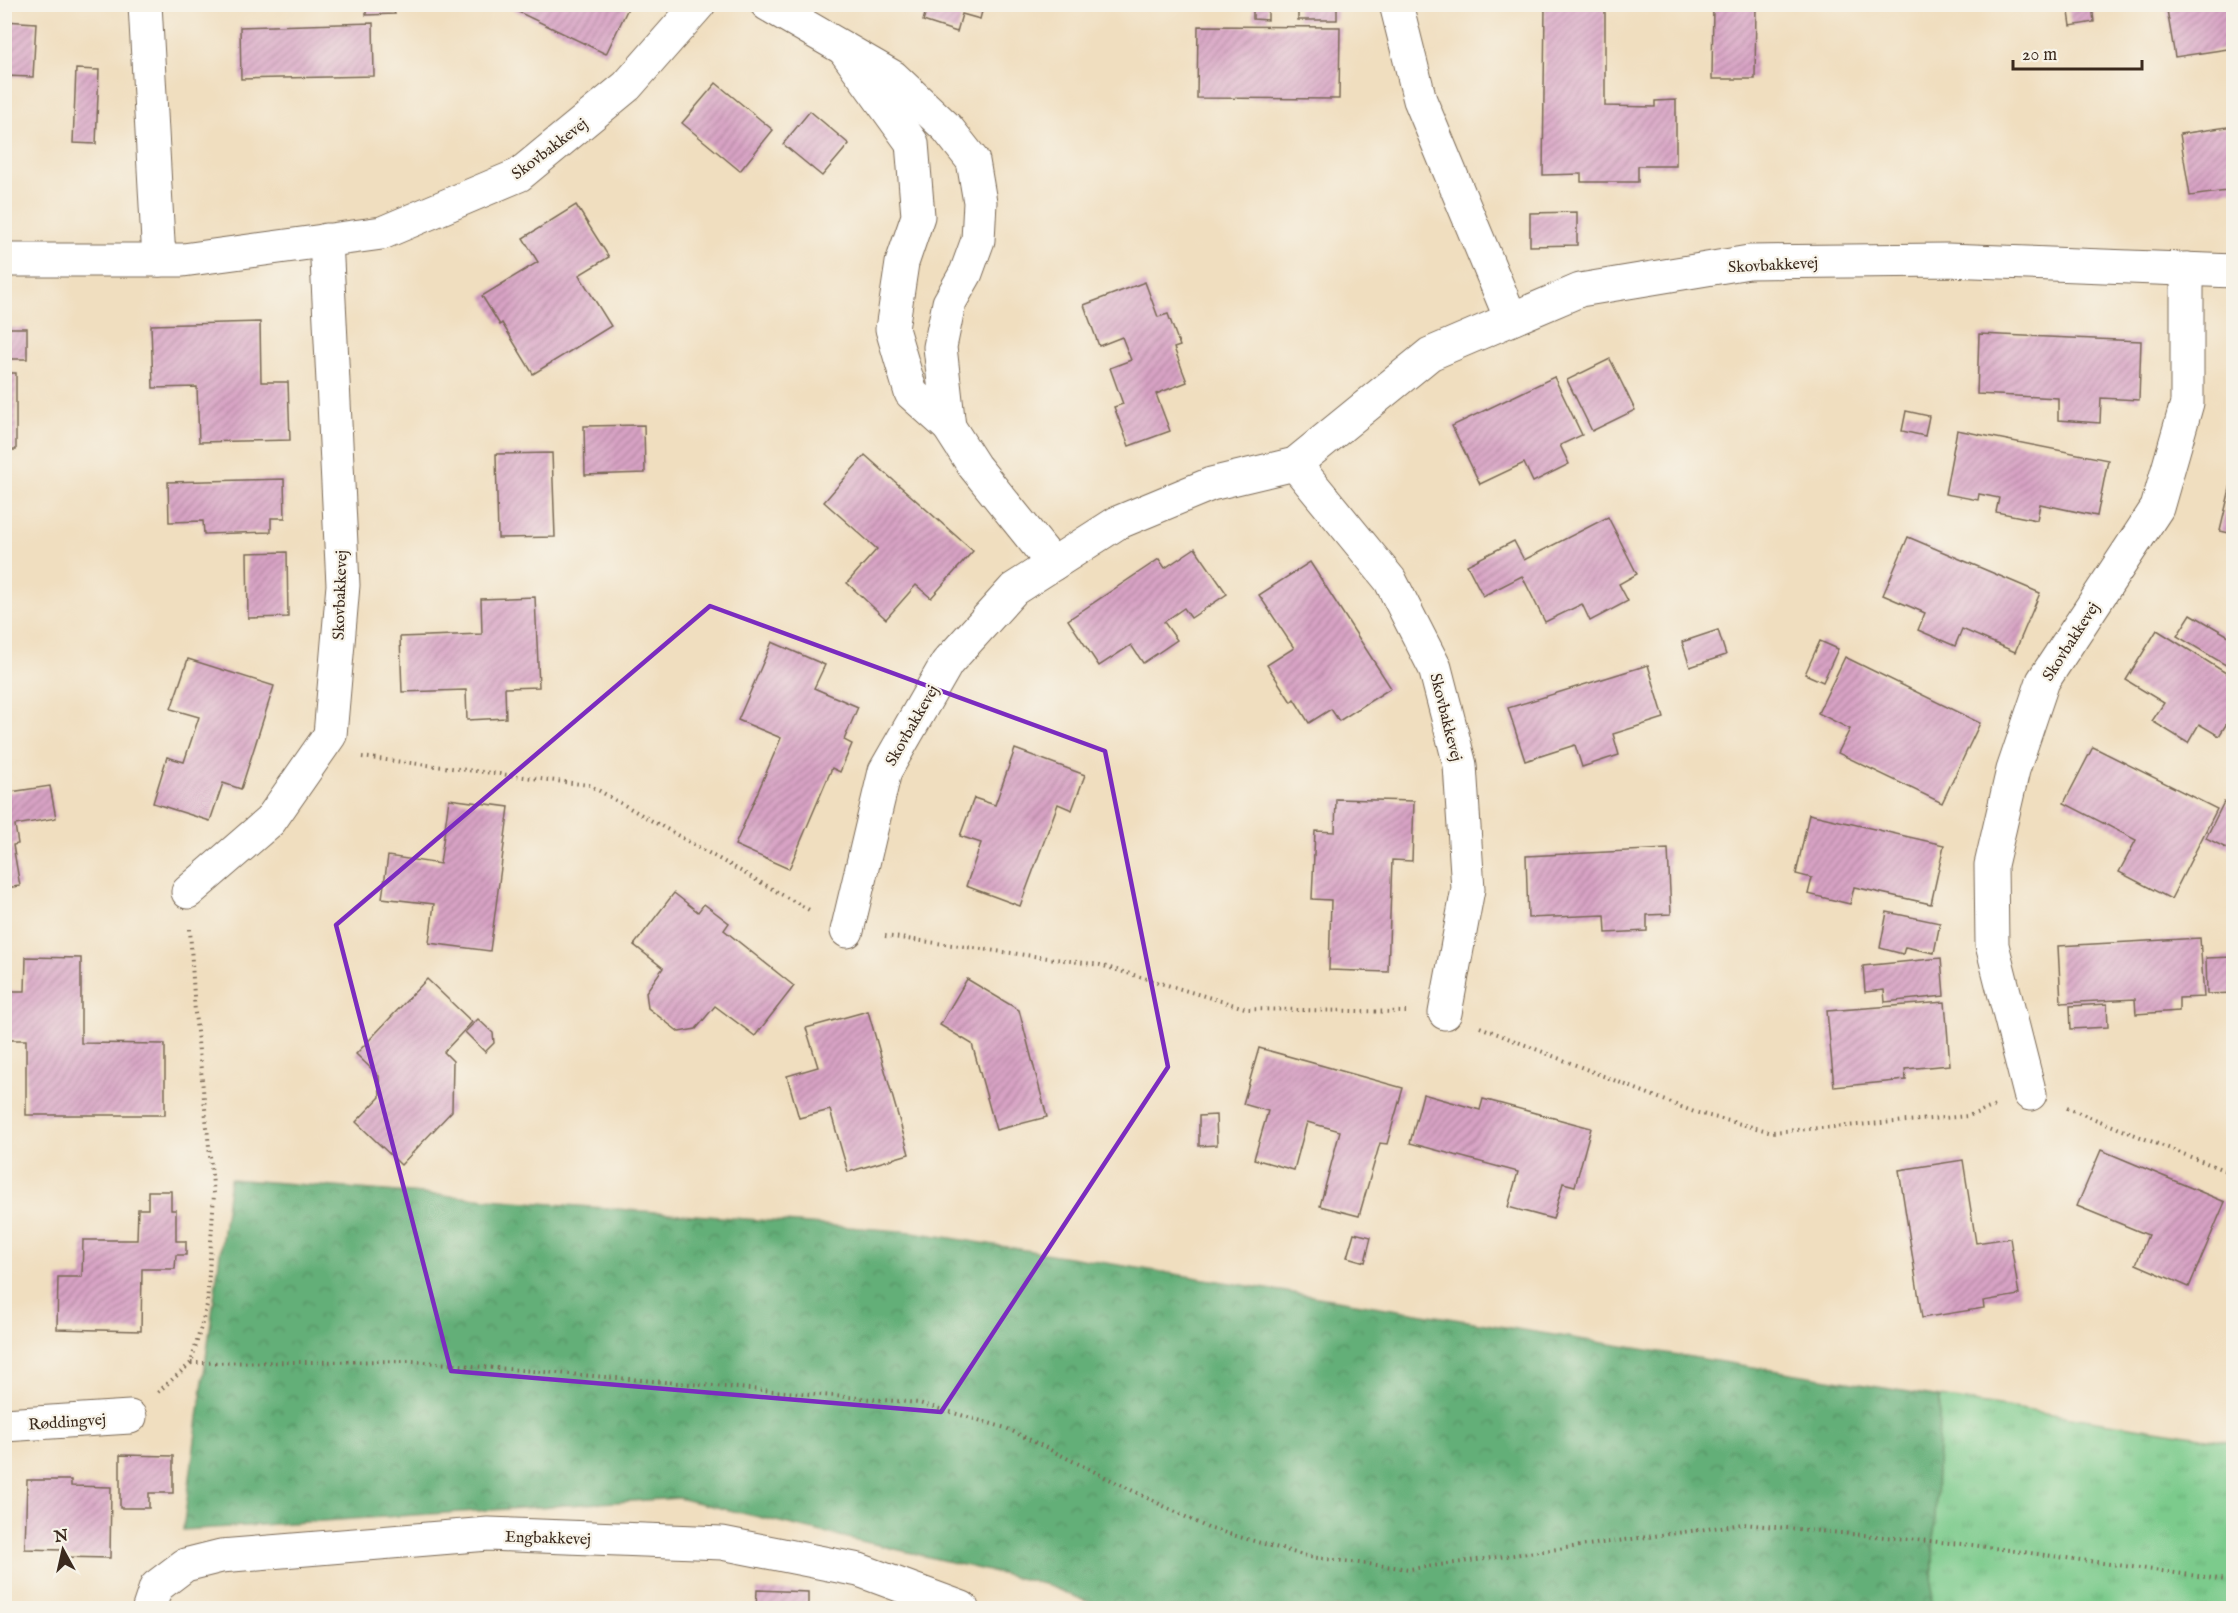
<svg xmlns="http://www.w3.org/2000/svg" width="2238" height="1613" viewBox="0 0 2238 1613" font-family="'IM FELL English',serif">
	<defs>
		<pattern id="grass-tufts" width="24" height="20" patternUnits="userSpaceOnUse" patternTransform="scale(1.5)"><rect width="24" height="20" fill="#7bcb8c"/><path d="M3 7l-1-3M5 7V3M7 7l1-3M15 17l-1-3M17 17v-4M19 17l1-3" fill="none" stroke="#6bae78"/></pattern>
		<pattern id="forest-crowns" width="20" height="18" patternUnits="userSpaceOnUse" patternTransform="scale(1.5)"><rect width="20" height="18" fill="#64af78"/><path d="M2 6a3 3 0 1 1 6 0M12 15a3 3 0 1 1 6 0" fill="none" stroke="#548f62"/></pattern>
		<pattern id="building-hatch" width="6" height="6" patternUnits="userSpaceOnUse" patternTransform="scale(1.5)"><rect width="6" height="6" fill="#d8a3c5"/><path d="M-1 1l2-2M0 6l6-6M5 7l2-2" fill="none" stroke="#b0859f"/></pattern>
	</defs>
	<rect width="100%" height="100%" fill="#f7f3e8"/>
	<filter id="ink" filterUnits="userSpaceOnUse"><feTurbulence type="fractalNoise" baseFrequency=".0167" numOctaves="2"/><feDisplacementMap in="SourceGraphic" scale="12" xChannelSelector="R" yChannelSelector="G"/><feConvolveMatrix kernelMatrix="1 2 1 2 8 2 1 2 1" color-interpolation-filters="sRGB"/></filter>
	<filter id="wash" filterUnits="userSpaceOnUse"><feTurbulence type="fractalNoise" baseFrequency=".008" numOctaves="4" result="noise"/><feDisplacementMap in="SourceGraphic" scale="24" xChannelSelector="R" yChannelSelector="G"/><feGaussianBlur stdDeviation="1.35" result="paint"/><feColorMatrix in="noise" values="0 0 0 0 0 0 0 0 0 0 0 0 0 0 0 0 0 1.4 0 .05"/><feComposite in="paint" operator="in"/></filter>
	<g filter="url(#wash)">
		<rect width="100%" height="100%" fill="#f0debf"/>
		<path fill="url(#grass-tufts)" stroke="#5b7a55" stroke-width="1.5" d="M1940,1397l293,45v166h-302z"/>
		<path fill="url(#forest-crowns)" stroke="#506c4b" stroke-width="1.5" d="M230,1179l683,53 1027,165 -9,211h-828l-59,-24 -366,-86 -495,32z"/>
		<g id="blocks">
			<g fill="url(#building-hatch)">
				<path d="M366,4h25l4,10 -29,1z"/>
				<path d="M510,4h120l-24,50 -98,-47z"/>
				<path d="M928,4h56l-4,15 -18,-5 -5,18 -34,-11z"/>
				<path d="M1253,4h15v16l-15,-1z"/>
				<rect x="1298" y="4" width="39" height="16"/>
				<path d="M1545,4h60v102l50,1v-6l21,-1v66h-38v16h-57v-8l-38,1z"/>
				<path d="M1713,4h43l-1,75h-43z"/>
				<path d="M2166,4h68v44l-59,9z"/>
				<path d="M2068,5h24l2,17 -23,4z"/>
				<path d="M4,21l32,2 -3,54 -29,-1z"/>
				<path d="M373,23l1,53 -133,3 -1,-52z"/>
				<path d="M1198,26l142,1 -1,72 -142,-1z"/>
				<path d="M76,69l23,1 -3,74 -23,-1z"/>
				<path d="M716,83l57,47 -33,41 -58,-48z"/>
				<path d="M810,111l39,33 -27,32 -39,-32z"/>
				<path d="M2234,126v64l-44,6 -10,-62z"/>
				<path d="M576,205l33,52 -30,18 32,51 -78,48 -31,-51 -2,2 -18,-29 56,-34 -15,-24z"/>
				<path d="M1577,212v33l-47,1v-33z"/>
				<path d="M1145,282l13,35 10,-3 12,32 -6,2 13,34 -31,12 14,37 -41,15 -15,-39 9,-3 -13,-36 21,-8 -9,-23 -23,9 -15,-41z"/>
				<path d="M260,322l1,60h27l2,58 -91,2 -2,-55 -44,1 -2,-63z"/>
				<rect x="4" y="328" width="23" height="31"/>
				<path d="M1979,334l162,7 -2,59 -38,-2 -1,25 -42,-3v-22l-81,-4z"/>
				<path d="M1610,359l25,51 -43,21 -25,-51z"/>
				<rect x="5" y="373" width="11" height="77"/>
				<path d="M1554,377l28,58 -22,10 9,19 -36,18 -9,-19 -44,21 -28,-58z"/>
				<path d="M1906,411l23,5 -4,20 -23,-5z"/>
				<path d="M644,425l1,48 -60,2 -1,-49z"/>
				<path d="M1957,430l151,30 -11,56 -57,-12 -3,16 -41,-8 3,-14 -20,-4 -1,6 -33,-6z"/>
				<path d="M552,453l3,84 -57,1 -2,-84z"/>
				<path d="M865,455l108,96 -42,47 -15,-13 -30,34 -39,-36 30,-34 -53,-47z"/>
				<path d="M2233,476h1v58l-14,-3z"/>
				<path d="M284,479l1,39h-14v14l-67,2 -1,-13 -34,1 -1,-40z"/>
				<path d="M1608,517l29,57 -18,10 9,17 -38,20 -8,-17 -37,18 -23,-46 -39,20 -16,-31 47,-24 10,19z"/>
				<path d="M1908,537l132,56 -25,59 -53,-23 -7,17 -37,-16 7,-17 -42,-18z"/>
				<path d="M1195,548l32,46 -36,24 -7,-10 -20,14 13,18 -34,23 -12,-18 -32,21 -31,-46 91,-61 6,9z"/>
				<path d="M287,552l1,65 -40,1 -1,-65z"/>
				<path d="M1310,562l81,126 -52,33 -8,-12 -22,14 -15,-24 -3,3 -24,-37 27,-17 -35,-53z"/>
				<path d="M535,597l4,90 -34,1 1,30 -39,2 -1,-30 -64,2 -2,-55 82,-3 -1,-35z"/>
				<path d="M2191,614l43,25v31l-57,-34z"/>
				<path d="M1718,630l8,25 -36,12 -8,-25z"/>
				<path d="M2157,630l77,48v34l-15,24 -20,-12 -11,19 -36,-22 12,-18 -38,-23z"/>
				<path d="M1820,641l18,8 -15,33 -18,-8z"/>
				<path d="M772,642l53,23 -11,23 44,19 -14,33 8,4 -12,28 -8,-4 -43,101 -54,-24 46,-107 -43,-18z"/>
				<path d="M1845,657l135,66 -38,80 -104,-50 12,-24 -32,-16z"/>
				<path d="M188,659l86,27 -33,103 -18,-6 -13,38 -57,-18 14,-46 17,5 15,-45 -28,-8z"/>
				<path d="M1648,665l16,53 -51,16 6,21 -37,12 -7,-22 -50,16 -17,-53z"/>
				<path d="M2093,747l124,62 -46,90 -52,-27 17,-32 -72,-37z"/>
				<path d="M1015,749l70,26 -13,35 -14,-6 -38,102 -54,-20 15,-43 -21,-7 14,-38 21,7z"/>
				<path d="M50,786l6,32 -41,7 3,19 -5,1 7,41 -16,2v-95z"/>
				<path d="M449,799l60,8 -19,144 -61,-8 5,-39 -52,-6 6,-42 52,8z"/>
				<path d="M1336,799l78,2 -2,60 -20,-1 -4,112 -59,-2 2,-70 -19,-1 3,-68 20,1z"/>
				<path d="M2224,802l10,6v31l-6,10 -22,-11z"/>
				<path d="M1809,814l135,31 -13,59 -77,-17 -4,17 -42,-10 4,-16 -16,-4z"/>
				<path d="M1668,849l3,65 -24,1v16l-41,2 -1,-18 -77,3 -2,-62z"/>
				<path d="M674,893l24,19 6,-8 25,19 -5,7 70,56 -39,50 -40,-30 -19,23 -17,3 -31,-24 -2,-16 17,-24 -29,-23z"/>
				<path d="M1887,912l53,11 -6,30 -29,-6 -2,7 -23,-6z"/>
				<path d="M2200,938l4,59 -25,1v13l-43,3 -1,-15 -74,4 -3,-57z"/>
				<path d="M26,957l55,1v85l84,1v71h-139v-75h-22v-49h21z"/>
				<path d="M2234,957v36l-27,1 -1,-36z"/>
				<path d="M1941,958l3,38 -59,6 -1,-12 -19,2 -2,-26z"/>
				<path d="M427,979l45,43 -28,30 9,9 -1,50 -51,54 -45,-43 24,-25 -1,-21 -23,-22z"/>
				<path d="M967,979l52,31 28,107 -51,13 -24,-86 -32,-19z"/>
				<path d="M1945,1002l5,63 -45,4 1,11 -72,7 -7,-76z"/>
				<path d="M2107,1004l1,23 -37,2 -1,-23z"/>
				<path d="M868,1011l41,143 -61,18 -18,-62 -31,8 -12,-42 31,-9 -12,-39z"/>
				<path d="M478,1019l15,14 1,10 -9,9 -20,-20z"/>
				<path d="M1259,1048l144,40 -16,56 -7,-1 -21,73 -39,-10 20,-75 -33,-9 -13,48 -40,-11 14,-48 -25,-7z"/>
				<path d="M1423,1094l57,16 3,-11 108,29 -16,58 -12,-3 -10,36 -45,-12 10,-35 -108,-29z"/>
				<path d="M1216,1115l1,30 -18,1v-30z"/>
				<path d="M2101,1150l124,52 -36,85 -53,-23 12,-29 -71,-29z"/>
				<path d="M1963,1160l13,83 34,-5 9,57 -36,6 1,7 -62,10 -23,-148z"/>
				<path d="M148,1191h23v19h5v31h10v14h-10l-1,14h-33l-1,62 -84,-2 1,-52h24l1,-37h54l1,-31h10z"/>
				<path d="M1354,1233l17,4 -6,25 -18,-5z"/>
				<path d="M120,1455l53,1v37h-24v15h-29z"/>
				<path d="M27,1480h44v6l40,1 -1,71 -48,-1v-7l-37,-1z"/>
				<path d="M757,1590l51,2v16h-52z"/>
			</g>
		</g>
	</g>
	<g filter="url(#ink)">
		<use href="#blocks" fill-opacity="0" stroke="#7a6956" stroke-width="1.5"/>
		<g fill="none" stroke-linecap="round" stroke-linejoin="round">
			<g stroke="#7a6956" stroke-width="35">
				<g id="minor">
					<path d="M145,4l14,256"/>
					<path d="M767,4l126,73 54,51 26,33 7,41 -2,38 -12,33 -17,30 -9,44 9,80"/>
					<path d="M1396,4l24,96 91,219"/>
					<path d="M844,49l68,94 6,73 -16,47 -10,66 19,64 38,34 25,39 79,98"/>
					<path d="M4,260h179l199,-27 137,-58 108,-89 72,-82"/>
					<path d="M1295,464l95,116 45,88 25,97 8,124 -23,124"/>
					<path d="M188,892l82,-71 60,-86 13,-150 -17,-345"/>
					<path d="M847,931l38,-160 62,-108 67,-74 103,-66 94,-39 84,-20 135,-110 150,-64 169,-28 198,-2 287,11"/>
					<path d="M2030,1094l-38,-149 -1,-80 22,-95 30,-89 114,-173 30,-105v-134"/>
					<path d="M4,1425l126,-8"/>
					<path d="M149,1608l7,-21 29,-22 36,-9 267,-22 234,9 137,27 103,38"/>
				</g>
			</g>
			<g stroke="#7a6956" stroke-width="4" stroke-dasharray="1.5 4.5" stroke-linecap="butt">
				<path d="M362,757l227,28 222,126"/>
				<path d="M885,936l215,29 148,44 158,3"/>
				<path d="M1480,1027l214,85 78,20 196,-16 27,-10"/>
				<path d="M2067,1108l167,66"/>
				<path d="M191,1363l221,-2 507,42 87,25 202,100 102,29 100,12 333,-45 229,21 262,36"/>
				<path d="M158,1392l33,-29 16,-58 7,-111 -19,-181 -5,-84"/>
			</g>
			<use href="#minor" stroke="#fff" stroke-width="33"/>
		</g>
	</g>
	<path fill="none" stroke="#7b2cbf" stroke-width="4.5" stroke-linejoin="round" d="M710,606l395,145 63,316 -227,345 -490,-41 -115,-446z"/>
	<g text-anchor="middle" stroke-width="4.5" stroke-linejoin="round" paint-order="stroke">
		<g font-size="16" fill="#3b2a1e" stroke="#f7f3e8">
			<text transform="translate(549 148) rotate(-37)" y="6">Skovbakkevej</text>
			<text transform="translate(1773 264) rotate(-3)" y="6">Skovbakkevej</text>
			<text transform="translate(339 595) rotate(-88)" y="6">Skovbakkevej</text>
			<text transform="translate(2070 641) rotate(-57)" y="6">Skovbakkevej</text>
			<text transform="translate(1447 717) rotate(76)" y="6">Skovbakkevej</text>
			<text transform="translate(911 725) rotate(-60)" y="6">Skovbakkevej</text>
			<text transform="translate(67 1421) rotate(-4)" y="6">Røddingvej</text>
			<text transform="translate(548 1537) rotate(2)" y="6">Engbakkevej</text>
		</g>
	</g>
	<rect width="2238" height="1613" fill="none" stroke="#f7f3e8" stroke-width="24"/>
	<g transform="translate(63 1550) rotate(352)" stroke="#f7f3e8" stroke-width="4.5" paint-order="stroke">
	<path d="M0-4.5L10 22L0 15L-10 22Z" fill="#3b2a1e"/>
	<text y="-9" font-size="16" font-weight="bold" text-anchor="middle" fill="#3b2a1e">N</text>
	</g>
	<path d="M2013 60v9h129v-9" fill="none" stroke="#3b2a1e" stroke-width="3"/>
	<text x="2022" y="60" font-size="18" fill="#3b2a1e" stroke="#f7f3e8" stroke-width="4.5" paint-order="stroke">20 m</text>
</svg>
